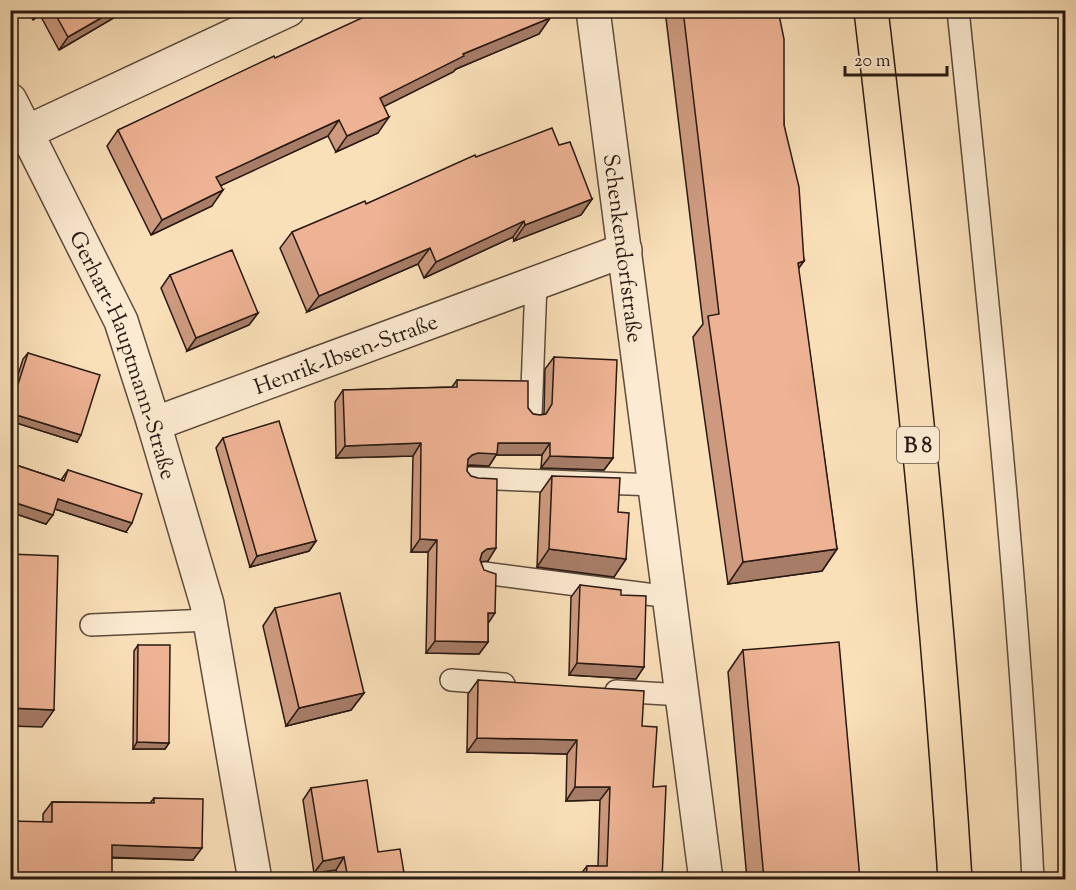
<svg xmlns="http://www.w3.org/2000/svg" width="1076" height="890" viewBox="0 0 1076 890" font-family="'Sorts Mill Goudy',serif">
	<rect width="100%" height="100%" fill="#fae0b9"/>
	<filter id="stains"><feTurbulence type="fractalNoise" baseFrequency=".00333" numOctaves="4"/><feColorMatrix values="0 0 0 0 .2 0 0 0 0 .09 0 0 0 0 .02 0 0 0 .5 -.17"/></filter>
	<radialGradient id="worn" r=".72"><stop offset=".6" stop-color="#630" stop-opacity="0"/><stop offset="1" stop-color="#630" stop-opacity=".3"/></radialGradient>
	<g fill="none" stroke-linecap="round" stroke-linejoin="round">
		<g stroke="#5d4b3c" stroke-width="24">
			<g id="lane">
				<path d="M958,10c30,290 61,579 75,870"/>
				<path d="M531,415l5,-132"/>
				<path d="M470,478l185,7"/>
				<path d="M484,573l186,24"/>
				<path d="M91,625l119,-5"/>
				<path d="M451,680l53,4"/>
				<path d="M616,691l66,4"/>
			</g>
		</g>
		<g stroke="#5d4b3c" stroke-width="36">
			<g id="street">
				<path id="s1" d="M593,10l113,870"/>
				<path id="s2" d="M10,100l111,221 33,103 53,180 48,276"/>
				<path d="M10,140l278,-130"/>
				<path id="s3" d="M154,424l471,-174"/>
			</g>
		</g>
		<g stroke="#291912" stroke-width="36">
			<path id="primary" d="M871,10c34,289 66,579 84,870"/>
		</g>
		<use href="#lane" stroke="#fcebd2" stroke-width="21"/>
		<use href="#street" stroke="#fcebd2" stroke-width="33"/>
		<use href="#primary" stroke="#fae0b9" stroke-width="33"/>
	</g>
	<g fill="#cd9a7f" stroke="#291912" stroke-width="1.5">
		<path d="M27,10h94l-4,6 -58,34 -19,-35 -7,5z"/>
		<path d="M665,10h113l6,115 20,136 -6,7 39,281 -15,22 -94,13 -35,-247 10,-13z"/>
		<path d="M550,18l-11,16 -83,35 -3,3 -69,34 -6,27 -42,19 -8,-16 -107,49 -9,21 -61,29 -44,-89 11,-16 157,-72z"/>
		<path d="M559,145l33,54 -11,16 -67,26 -1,-4 -89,41 -6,-14 -111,48 -27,-64 12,-16 74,-28 110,-47z"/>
		<path d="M170,275l88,38 -9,12 -62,26 -26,-63z"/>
		<path d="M28,353l49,89 -67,-21v-21l13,-41z"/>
		<path d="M554,357l59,101 -9,12 -63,-2 1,-13h-46l-7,11h-22v5l21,90h-7l7,63v18l-9,12 -53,-1 2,-101h-17l2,-96 -77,2 -1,-56 8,-12 109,-3 5,-7 71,28 5,6 7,1 4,-1 1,-45z"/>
		<path d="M223,438l93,103 -7,10 -59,16 -34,-119z"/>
		<path d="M10,463l51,17 7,-10 58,62 -71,-23 -9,15 -36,-12z"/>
		<path d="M552,476l66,36 8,47 -12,18 -77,-10 3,-74z"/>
		<path d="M580,585l41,10 23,72 -8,12 -67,-4 2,-78z"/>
		<path d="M275,608l89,85 -13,17 -65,16 -23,-100z"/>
		<path d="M138,645l31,98 -4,6h-32l1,-98z"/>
		<path d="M743,650l117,229h-113l-19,-207z"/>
		<path d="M478,680l164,46 11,61 9,92h-85l10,-13h11l2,-66 -34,1 1,-47 -100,-2 1,-58z"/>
		<path d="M311,788l67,64 27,27h-68l-1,-9 -22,3 -11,-73z"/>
		<path d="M154,798l39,62 -81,-2 -69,-36v-8l9,-12 98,1z"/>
	</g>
	<g fill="#a77d68" stroke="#291912" stroke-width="1.5">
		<path d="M39,10h4l-3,5 -7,5z"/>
		<path d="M115,10h6l-4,6 -58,34 9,-13z"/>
		<path d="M550,18l-11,16 -83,35 -3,3 -84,42 11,-16 83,-44z"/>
		<path d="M389,117l-11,16 -42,19 11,-16z"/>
		<path d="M339,120l-11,16 -123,57 11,-16z"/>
		<path d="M223,190l-11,16 -61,29 11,-15z"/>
		<path d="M592,199l-11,16 -67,26 11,-16z"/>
		<path d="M524,221l-11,16 -89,41 12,-16z"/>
		<path d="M430,248l-12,16 -111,48 12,-16z"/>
		<path d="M804,261l-16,22 10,-20z"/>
		<path d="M258,313l-9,12 -62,26 9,-13z"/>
		<path d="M10,413l71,22 -4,7 -67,-21z"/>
		<path d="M421,443l-8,13 -77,2 9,-12z"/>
		<path d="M498,443h52l-8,12h-46l-7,11 -19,-1 -6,2 4,-8 4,-4z"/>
		<path d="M550,456l63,2 -9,12 -63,-2z"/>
		<path d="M58,499l74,24 -6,9 -74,-24z"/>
		<path d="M10,501l43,14 -7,9 -36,-12z"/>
		<path d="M420,539l17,1 -9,12h-17z"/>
		<path d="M316,541l-7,10 -59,16 7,-11z"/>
		<path d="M496,548l-8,13 -9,1 3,-9 5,-4z"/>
		<path d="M549,549l77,10 -12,18 -77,-10z"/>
		<path d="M837,549l-15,22 -94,13 15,-22z"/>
		<path d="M488,613h7l-8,12z"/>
		<path d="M435,641l53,1 -9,12 -53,-1z"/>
		<path d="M577,663l67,4 -8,12 -67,-4z"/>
		<path d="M364,693l-13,17 -65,16 13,-18z"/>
		<path d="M10,708l44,2 -12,17 -32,-1z"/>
		<path d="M477,738l100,2 -10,14 -100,-2z"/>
		<path d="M137,742l32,1 -4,6h-32z"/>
		<path d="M575,787h35l-10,13 -34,1z"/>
		<path d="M112,845l90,3 -9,12 -90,-3z"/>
		<path d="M344,857l-8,13 -22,3 9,-12z"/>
	</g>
	<g fill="#eeb394" stroke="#291912" stroke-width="1.5">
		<path d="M53,10h62l-47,27z"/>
		<path d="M379,10h168l3,8 -87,36 1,2 -84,42 9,19 -42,19 -8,-16 -123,57 7,13 -61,30 -44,-90 156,-74 1,2z"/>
		<path d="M683,10h95l6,29v86l15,62 5,74 -6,2 39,286 -94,13 -35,-246 11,-2z"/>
		<path d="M552,128l7,17 11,-3 22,57 -67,26 -1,-4 -88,41 -6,-14 -111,48 -27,-64 73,-31 1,3 109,-49 1,2z"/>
		<path d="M232,250l26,63 -62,25 -26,-63z"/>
		<path d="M28,353l72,22 -19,60 -71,-22v-4z"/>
		<path d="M554,357l63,3 -4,98 -63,-2v-13h-52l-1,11 -19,-1 -6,2 -4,4 -1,12 4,5 7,2 19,1 -1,69 -9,1 -5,4 -2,7 4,10 12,4 -1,39h-7v29l-53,-1 2,-101 -17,-1 1,-96 -76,3 -2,-56 114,-3v-7l71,1v27l5,6 7,1 6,-1 6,-10z"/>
		<path d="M279,421l37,120 -59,15 -34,-118z"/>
		<path d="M10,463l54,18 4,-11 74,24 -10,29 -74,-24 -5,16 -43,-14z"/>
		<path d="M552,476l68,2 -2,34 11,1 -3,46 -77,-10z"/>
		<path d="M10,554l48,2 -4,154 -44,-2z"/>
		<path d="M580,585l41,5v5l25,1 -2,71 -67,-4z"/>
		<path d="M340,593l24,100 -65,15 -24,-100z"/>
		<path d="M839,642l21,237h-96l-21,-229z"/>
		<path d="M138,645h32l-1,98 -32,-1z"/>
		<path d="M478,680l166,11 -2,35 15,1 -4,60 13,-1 -4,93h-76l1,-13h20l3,-79h-35l2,-47 -100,-2z"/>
		<path d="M367,780l11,72 22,-3 5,30h-57l-4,-22 -21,4 -12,-73z"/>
		<path d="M154,798l49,1 -1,49 -90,-3v34h-102v-58l42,1v-20l102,1z"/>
	</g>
	<g text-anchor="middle" stroke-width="4.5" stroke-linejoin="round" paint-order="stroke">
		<rect fill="#fcebd2" stroke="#68584c" stroke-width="1.5" x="897" y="427" width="42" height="36" rx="4.5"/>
		<g font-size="21" font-weight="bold" fill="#291912">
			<text x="918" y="452">B 8</text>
		</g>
		<g font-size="22" fill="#291912" stroke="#fcebd2">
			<text dy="8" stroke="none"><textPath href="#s1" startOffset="240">Schenkendorfstraße</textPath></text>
			<text dy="8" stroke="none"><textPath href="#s3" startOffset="204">Henrik-Ibsen-Straße</textPath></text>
			<text dy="8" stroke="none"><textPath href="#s2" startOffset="280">Gerhart-Hauptmann-Straße</textPath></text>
		</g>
	</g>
	<rect width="1076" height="890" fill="none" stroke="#fae0b9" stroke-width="36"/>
	<rect x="12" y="12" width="1052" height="866" fill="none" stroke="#291912" stroke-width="3"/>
	<rect x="18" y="18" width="1040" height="854" fill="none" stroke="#291912" stroke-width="1.5"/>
	<path d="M845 66v9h102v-9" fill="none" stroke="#291912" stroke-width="3"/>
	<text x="854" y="66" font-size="18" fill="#291912" stroke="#fcebd2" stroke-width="4.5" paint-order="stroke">20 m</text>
	<rect width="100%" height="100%" filter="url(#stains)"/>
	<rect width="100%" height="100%" fill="url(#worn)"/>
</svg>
